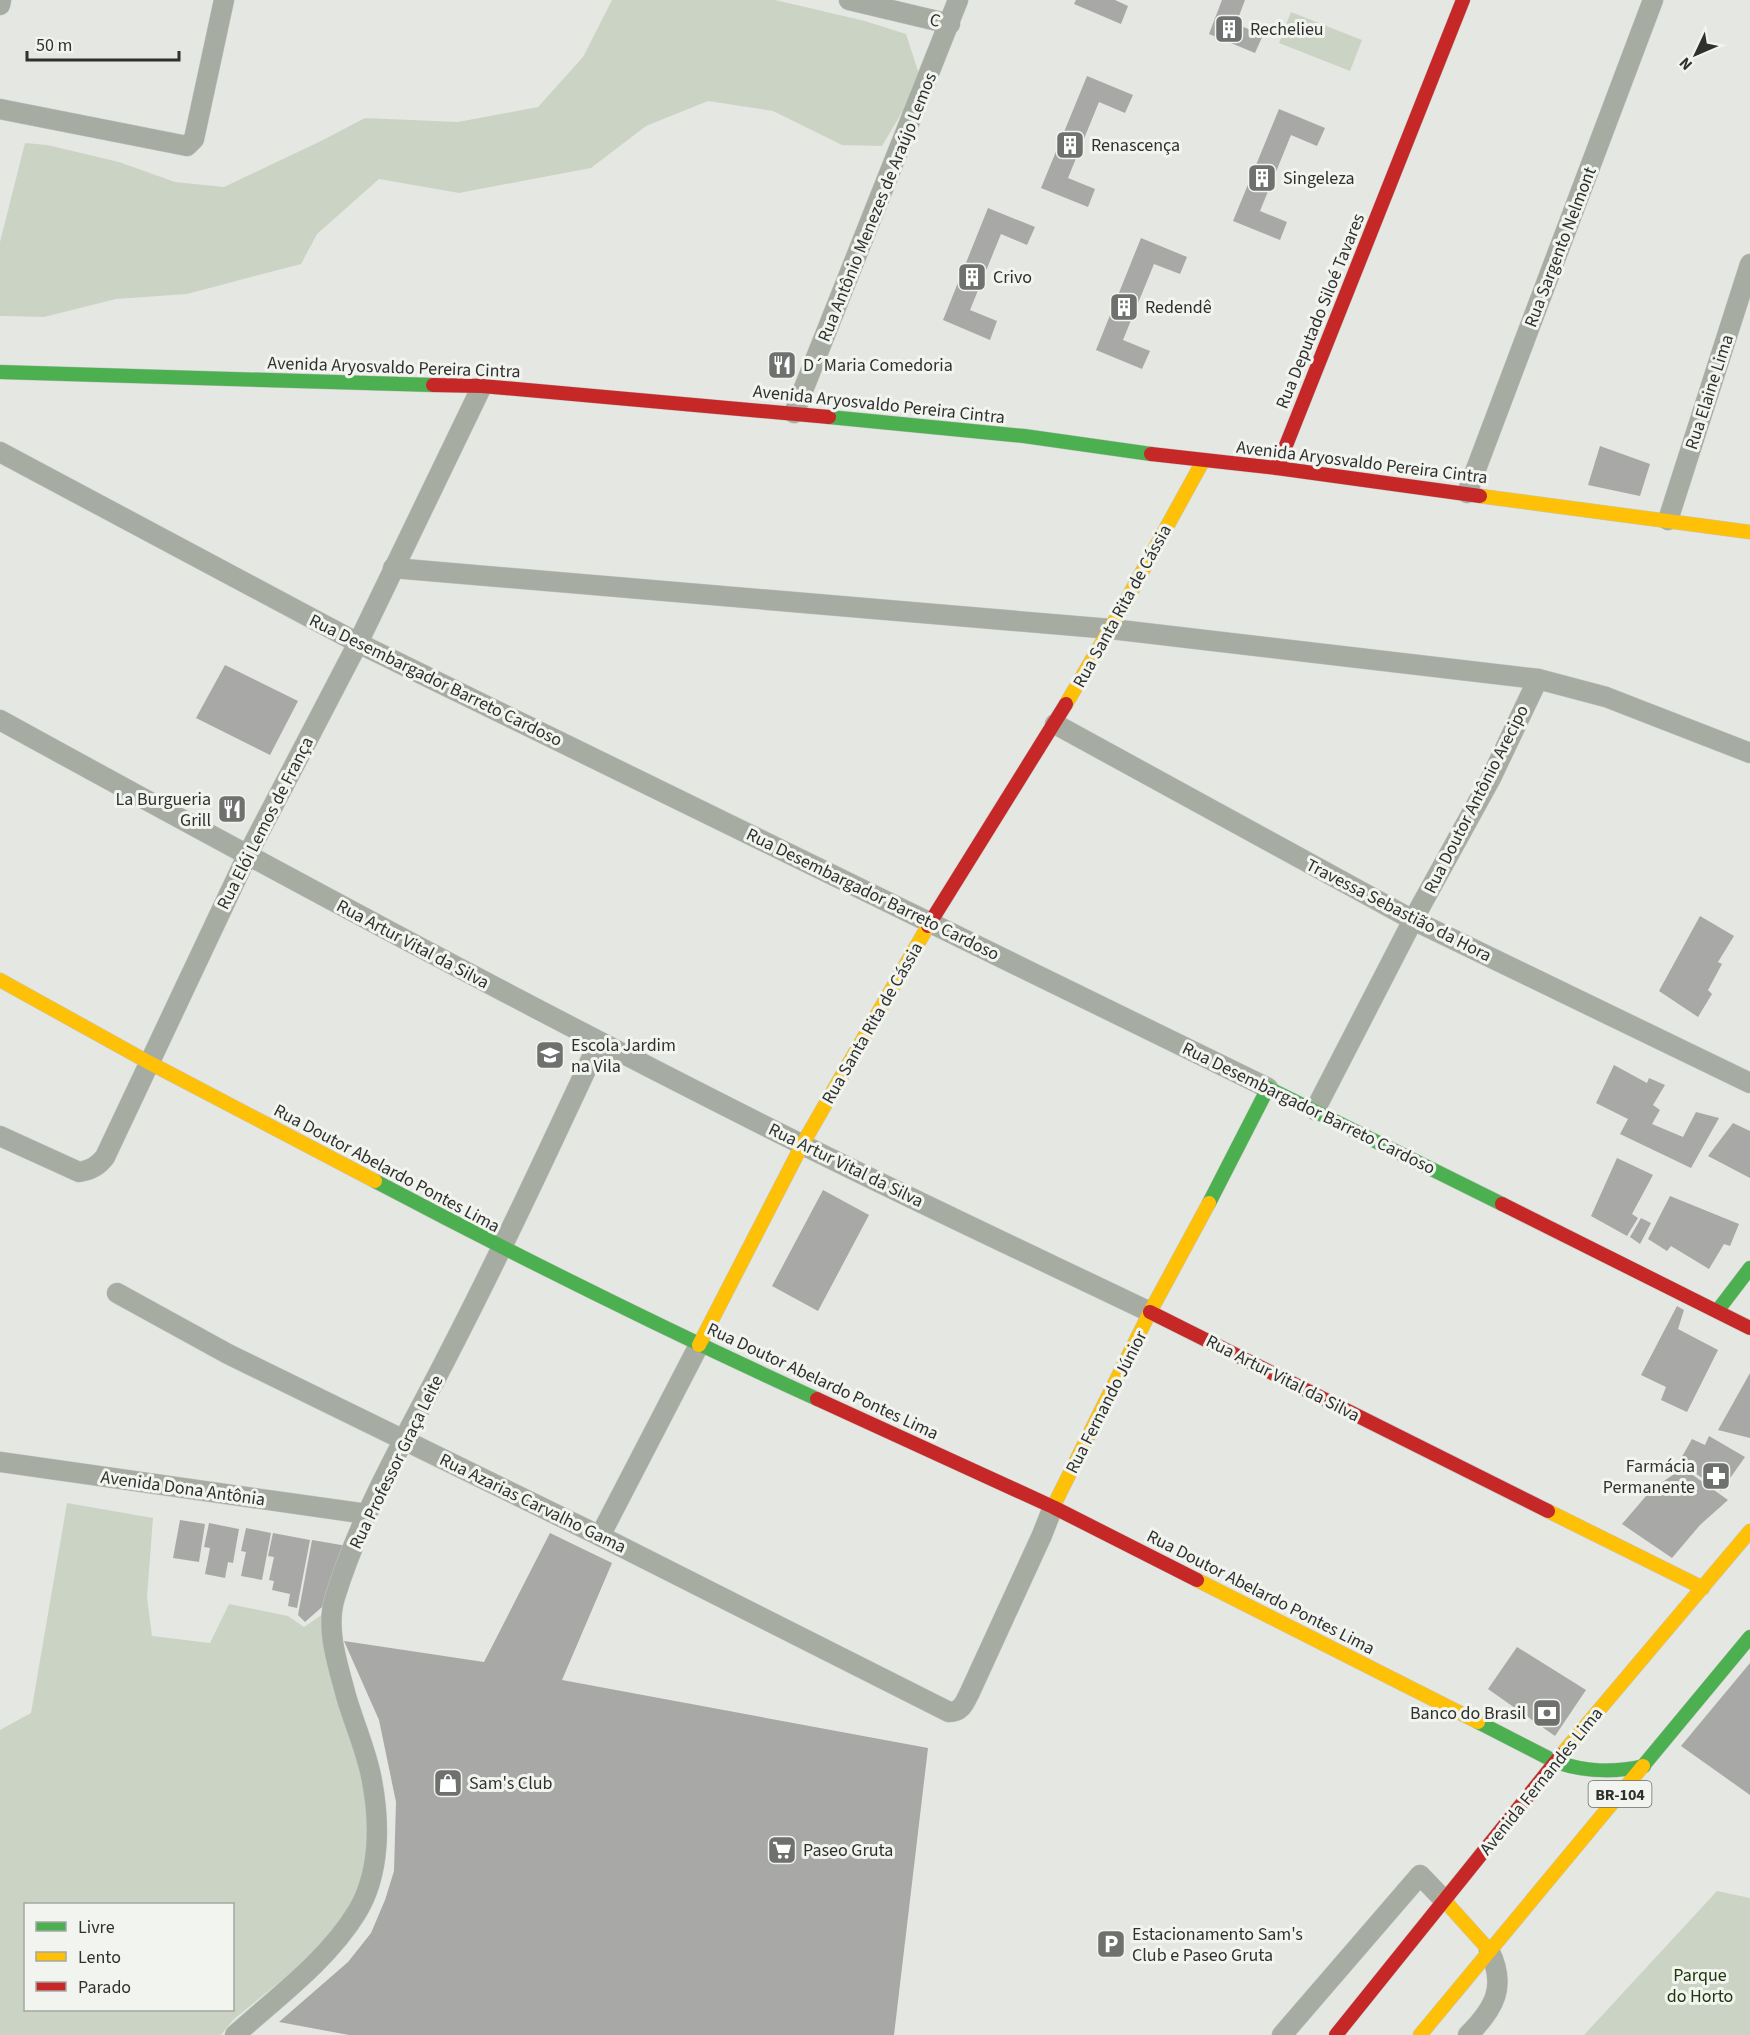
<svg xmlns="http://www.w3.org/2000/svg" width="1750" height="2035" viewBox="0 0 1750 2035" font-family="'Source Sans 3',sans-serif">
	<rect width="100%" height="100%" fill="#e5e7e3"/>
	<g fill="#cbd4c4" fill-rule="evenodd">
		<path d="M612,0h163l90,21 41,13 15,46 -39,66 -40,-1 -69,-34 -65,-10 -62,25 -55,42 -132,25 -80,-14 -62,55 -16,30 -114,30 -71,5 -72,18 -44,-1v-74l25,-99 22,2 72,17 56,20 49,5 97,-46 44,-23 93,4 80,-15 45,-50z"/>
		<path d="M1291,12l71,28 -12,31 -71,-28z"/>
		<path d="M67,1503l86,15 -6,79 5,39 58,7 19,-39 59,12 16,11 19,-13 38,139 13,72 -14,64 -37,58 -89,72 -13,16h-221v-305l31,-17zM26,1904h206v106h-206z"/>
		<path d="M1717,1891l33,7v137h-166z"/>
	</g>
	<g fill="#a8a9a6">
		<path d="M1076,0h39l13,6 -7,18 -47,-20z"/>
		<path d="M1222,0h23l-9,24 27,11 -8,18 -46,-19z"/>
		<path d="M1087,76l46,19 -8,18 -26,-11 -31,76 27,11 -7,18 -47,-19z"/>
		<path d="M1279,109l46,19 -8,18 -26,-11 -31,76 27,11 -7,18 -47,-19z"/>
		<path d="M988,208l47,19 -8,18 -26,-11 -31,76 27,11 -7,19 -47,-20z"/>
		<path d="M1141,238l46,19 -7,17 -26,-10 -31,76 27,11 -8,18 -46,-19z"/>
		<path d="M1600,446l50,18 -10,32 -52,-11z"/>
		<path d="M225,665l73,36 -28,54 -74,-37z"/>
		<path d="M1700,916l34,20 -16,26 4,2 -14,26 4,4 -14,23 -39,-26z"/>
		<path d="M1614,1065l33,18 2,-5 16,7 -12,20 7,5 -8,14 31,13 13,-25 23,6 -28,50 -71,-34 8,-15 -32,-16z"/>
		<path d="M1733,1123l17,8v47l-42,-22z"/>
		<path d="M1617,1158l36,17 -21,39 6,4 -11,18 -36,-20z"/>
		<path d="M823,1190l46,25 -51,96 -46,-25z"/>
		<path d="M1670,1196l69,28 -9,22 -6,-2 -15,25 -38,-23 -4,5 -19,-12z"/>
		<path d="M1641,1218l10,5 -11,21 -10,-7z"/>
		<path d="M1677,1306l7,4 -6,19 40,21 -31,62 -26,-12 5,-13 -25,-12z"/>
		<path d="M1750,1373v65l-32,-8z"/>
		<path d="M1709,1436l36,21 -24,34 -42,-29 13,-23 13,6z"/>
		<path d="M1683,1468l45,32 -28,25 -28,33 -50,-34 30,-35z"/>
		<path d="M180,1520l25,4 -6,38 -26,-4z"/>
		<path d="M209,1523l30,6 -6,34 -5,-1 -3,16 -20,-4 5,-26 -6,-1z"/>
		<path d="M246,1528l25,5 -9,47 -21,-4 5,-24 -5,-1z"/>
		<path d="M273,1533l37,7 -13,68 -9,-2 2,-12 -18,-4 2,-9 -5,-1 5,-23 -6,-1z"/>
		<path d="M550,1533l62,30 -50,117 366,68 -34,287h-545l-70,-13 69,-60 23,-29 14,-33 9,-29 2,-69 -17,-82 -35,-79 140,21z"/>
		<path d="M312,1540l35,6 -25,61 -17,15 -7,-7z"/>
		<path d="M1517,1647l69,43 -31,46 -67,-47z"/>
		<path d="M1750,1663v132l-69,-49z"/>
	</g>
	<g fill="none" stroke-linecap="round" stroke-linejoin="round">
		<g stroke="#c4c5c3" stroke-width="21">
			<g id="street">
				<path d="M849,0l101,24"/>
				<path d="M0,5l1,-5"/>
				<path d="M0,109l187,37 7,-7 30,-139"/>
				<path d="M794,413l164,-413"/>
				<path d="M0,452l358,191 910,445"/>
				<path d="M1467,493l186,-493"/>
				<path d="M1668,520l82,-256"/>
				<path d="M393,568l718,61 427,50 68,18 144,56"/>
				<path d="M0,720c264,145 529,288 799,423 116,58 234,113 351,169"/>
				<path d="M1055,724l358,196 337,163"/>
				<path d="M1315,1110l98,-190 78,-142 47,-99"/>
				<path d="M0,1136l79,36c12,-2 19,-6 26,-15l142,-301 111,-213 124,-257"/>
				<path d="M117,1293l111,61 372,182 349,176c13,0 16,-10 21,-20l72,-157 11,-28"/>
				<path d="M0,1462l367,52"/>
				<path d="M600,1536l99,-191"/>
				<path d="M235,2035c42,-38 92,-74 122,-123 23,-38 23,-88 15,-131 -5,-29 -18,-57 -26,-85 -8,-31 -21,-67 -11,-99 27,-87 75,-167 116,-248 52,-101 100,-204 148,-307"/>
				<path d="M1282,2035l138,-160 24,25"/>
				<path d="M1468,2035c27,-27 39,-49 21,-85"/>
			</g>
		</g>
		<g stroke="#c4c5c3" stroke-width="15">
			<g id="fast">
				<path d="M0,372l433,13"/>
				<path d="M829,417l195,19 127,18"/>
				<path d="M375,1181c146,77 293,150 442,218"/>
				<path d="M1209,1203l59,-115 234,116"/>
				<path d="M1718,1310l32,-42"/>
				<path d="M1478,1722l78,40c30,10 57,11 88,4"/>
				<path d="M1643,1766l107,-129"/>
			</g>
		</g>
		<g stroke="#c4c5c3" stroke-width="15">
			<g id="slow">
				<path d="M1480,496l270,36"/>
				<path d="M1066,704l55,-94 82,-149"/>
				<path d="M0,980l148,82 227,119"/>
				<path d="M699,1345l103,-200 126,-219"/>
				<path d="M1053,1507l97,-195 59,-109"/>
				<path d="M1548,1511l155,77"/>
				<path d="M1197,1580l281,142"/>
				<path d="M1561,1755l189,-224"/>
				<path d="M1444,1900l45,50"/>
				<path d="M1420,2035l223,-269"/>
			</g>
		</g>
		<g stroke="#c4c5c3" stroke-width="15">
			<g id="jam">
				<path d="M433,385l49,1 347,31"/>
				<path d="M1151,454l126,14 203,28"/>
				<path d="M1277,468l186,-468"/>
				<path d="M928,926l138,-222"/>
				<path d="M1502,1204l248,124"/>
				<path d="M1150,1312l398,199"/>
				<path d="M817,1399l236,108 144,73"/>
				<path d="M1336,2035l225,-280"/>
			</g>
		</g>
		<use href="#street" stroke="#a7aca2" stroke-width="20"/>
		<use href="#fast" stroke="#4caf50" stroke-width="14"/>
		<use href="#slow" stroke="#ffc107" stroke-width="14"/>
		<use href="#jam" stroke="#c62828" stroke-width="14"/>
	</g>
	<defs>
		<g id="building-square" transform="scale(1.5)"><rect x="-9" y="-9" width="18" height="18" rx="4" fill="#6f716e" stroke="#f2f5ef"/><path d="M-4-6H4V6H1V3H-1V6H-4ZM-2.5-4.3h1.7v1.8h-1.7ZM.8-4.3h1.7v1.8H.8ZM-2.5-1h1.7V.8h-1.7ZM.8-1h1.7V.8H.8Z" fill="#fff"/></g>
		<g id="restaurant-square" transform="scale(1.5)"><rect x="-9" y="-9" width="18" height="18" rx="4" fill="#6f716e" stroke="#f2f5ef"/><path d="M-5-6h1v4h1v-4h1v4h1v-4h1v5L-1.5 .5V6h-2V.5L-5-1ZM5-6V6H3V1.5H1.5Q1.5-4 5-6Z" fill="#fff"/></g>
		<g id="school-square" transform="scale(1.5)"><rect x="-9" y="-9" width="18" height="18" rx="4" fill="#6f716e" stroke="#f2f5ef"/><path d="M0-5L7-2L0 1L-7-2ZM-4 1L0 2.5L4 1V4Q0 6-4 4Z" fill="#fff"/></g>
		<g id="pharmacy-square" transform="scale(1.5)"><rect x="-9" y="-9" width="18" height="18" rx="4" fill="#6f716e" stroke="#f2f5ef"/><path d="M-2-6h4v4h4v4h-4v4h-4v-4h-4v-4h4Z" fill="#fff"/></g>
		<g id="bank-square" transform="scale(1.5)"><rect x="-9" y="-9" width="18" height="18" rx="4" fill="#6f716e" stroke="#f2f5ef"/><path d="M-6-4H6V4H-6ZM0-2.3a2.3 2.3 0 1 0 0 4.6a2.3 2.3 0 1 0 0-4.6Z" fill="#fff"/></g>
		<g id="shop-square" transform="scale(1.5)"><rect x="-9" y="-9" width="18" height="18" rx="4" fill="#6f716e" stroke="#f2f5ef"/><path d="M-5-2.5h2.3a2.7 3.5 0 0 1 5.4 0H5L5.5 6h-11ZM-1.5-2.5h3a1.5 2.3 0 0 0-3 0Z" fill="#fff"/></g>
		<g id="supermarket-square" transform="scale(1.5)"><rect x="-9" y="-9" width="18" height="18" rx="4" fill="#6f716e" stroke="#f2f5ef"/><path d="M-6-5.5h2.5l.6 2H6L4.5 2H-2.5L-4.4-4H-6ZM-1.5 3.2a1.3 1.3 0 1 0 .1 0ZM3 3.2a1.3 1.3 0 1 0 .1 0Z" fill="#fff"/></g>
		<g id="parking-square" transform="scale(1.5)"><rect x="-9" y="-9" width="18" height="18" rx="4" fill="#6f716e" stroke="#f2f5ef"/><path d="M-3.5-5.5H1a3.5 3.5 0 0 1 0 7H-1V5.5H-3.5ZM-1-3.4V-.6H.8a1.4 1.4 0 0 0 0-2.8Z" fill="#fff"/></g>
	</defs>
	<g fill-rule="evenodd">
		<use href="#building-square" x="1229" y="29"/>
		<use href="#building-square" x="1070" y="145"/>
		<use href="#building-square" x="1262" y="178"/>
		<use href="#building-square" x="972" y="277"/>
		<use href="#building-square" x="1124" y="307"/>
		<use href="#restaurant-square" x="782" y="365"/>
		<use href="#restaurant-square" x="232" y="809"/>
		<use href="#school-square" x="550" y="1055"/>
		<use href="#pharmacy-square" x="1716" y="1476"/>
		<use href="#bank-square" x="1547" y="1713"/>
		<use href="#shop-square" x="448" y="1783"/>
		<use href="#supermarket-square" x="782" y="1850"/>
		<use href="#parking-square" x="1111" y="1944"/>
	</g>
	<g text-anchor="middle" stroke-width="6" stroke-linejoin="round" paint-order="stroke">
		<rect fill="#f2f5ef" stroke="#6a6c69" stroke-width="1.5" x="1588.5" y="1781" width="63" height="26" rx="4.5"/>
		<g font-size="16" font-weight="bold" fill="#30312f">
			<text x="1620" y="1800">BR-104</text>
		</g>
		<g font-size="18" fill="#30312f" stroke="#f2f5ef">
			<text transform="translate(935 20) rotate(13)" y="6">C</text>
			<text transform="translate(877 207) rotate(-68)" y="6">Rua Antônio Menezes de Araújo Lemos</text>
			<text transform="translate(1560 247) rotate(-69)" y="6">Rua Sargento Nelmont</text>
			<text transform="translate(1320 311) rotate(-68)" y="6">Rua Deputado Siloé Tavares</text>
			<text transform="translate(394 367) rotate(2)" y="6">Avenida Aryosvaldo Pereira Cintra</text>
			<text transform="translate(1709 392) rotate(-72)" y="6">Rua Elaine Lima</text>
			<text transform="translate(879 404) rotate(6)" y="6">Avenida Aryosvaldo Pereira Cintra</text>
			<text transform="translate(1362 462) rotate(7)" y="6">Avenida Aryosvaldo Pereira Cintra</text>
			<text transform="translate(1122 606) rotate(-61)" y="6">Rua Santa Rita de Cássia</text>
			<text transform="translate(436 680) rotate(26)" y="6">Rua Desembargador Barreto Cardoso</text>
			<text transform="translate(1476 799) rotate(-63)" y="6">Rua Doutor Antônio Arecipo</text>
			<text transform="translate(265 823) rotate(-63)" y="6">Rua Elói Lemos de França</text>
			<text transform="translate(873 894) rotate(26)" y="6">Rua Desembargador Barreto Cardoso</text>
			<text transform="translate(1399 910) rotate(27)" y="6">Travessa Sebastião da Hora</text>
			<text transform="translate(413 944) rotate(28)" y="6">Rua Artur Vital da Silva</text>
			<text transform="translate(872 1023) rotate(-60)" y="6">Rua Santa Rita de Cássia</text>
			<text transform="translate(1309 1108) rotate(26)" y="6">Rua Desembargador Barreto Cardoso</text>
			<text transform="translate(846 1165) rotate(26)" y="6">Rua Artur Vital da Silva</text>
			<text transform="translate(387 1168) rotate(28)" y="6">Rua Doutor Abelardo Pontes Lima</text>
			<text transform="translate(1283 1378) rotate(27)" y="6">Rua Artur Vital da Silva</text>
			<text transform="translate(823 1381) rotate(25)" y="6">Rua Doutor Abelardo Pontes Lima</text>
			<text transform="translate(1106 1402) rotate(-63)" y="6">Rua Fernando Júnior</text>
			<text transform="translate(396 1462) rotate(-64)" y="6">Rua Professor Graça Leite</text>
			<text transform="translate(183 1488) rotate(8)" y="6">Avenida Dona Antônia</text>
			<text transform="translate(533 1503) rotate(26)" y="6">Rua Azarias Carvalho Gama</text>
			<text transform="translate(1261 1592) rotate(27)" y="6">Rua Doutor Abelardo Pontes Lima</text>
			<text transform="translate(1541 1781) rotate(-51)" y="6">Avenida Fernandes Lima</text>
		</g>
		<g font-size="18" fill="#30312f" stroke="#f2f5ef" text-anchor="start">
			<text x="1250" y="35">Rechelieu</text>
			<text x="1091" y="151">Renascença</text>
			<text x="1283" y="184">Singeleza</text>
			<text x="993" y="283">Crivo</text>
			<text x="1145" y="313">Redendê</text>
			<text x="803" y="371">D´Maria Comedoria</text>
			<text x="211" y="805" text-anchor="end">La Burgueria<tspan x="211" dy="21">Grill</tspan></text>
			<text x="571" y="1051">Escola Jardim<tspan x="571" dy="21">na Vila</tspan></text>
			<text x="1695" y="1472" text-anchor="end">Farmácia<tspan x="1695" dy="21">Permanente</tspan></text>
			<text x="1526" y="1719" text-anchor="end">Banco do Brasil</text>
			<text x="469" y="1789">Sam's Club</text>
			<text x="803" y="1856">Paseo Gruta</text>
			<text x="1132" y="1940">Estacionamento Sam's<tspan x="1132" dy="21">Club e Paseo Gruta</tspan></text>
		</g>
		<g font-size="18" fill="#20360b" stroke="#f2f5ef">
			<text x="1700" y="1981">Parque<tspan x="1700" dy="21">do Horto</tspan></text>
		</g>
	</g>
	<rect x="24" y="1903" width="210" height="108" fill="#f2f5ef" stroke="#a4a7a2" stroke-width="1.5"/>
	<rect x="36" y="1922" width="30" height="9" fill="#4caf50" stroke="#a4a7a2" stroke-width="1.5"/>
	<text x="78" y="1933" font-size="18" fill="#30312f">Livre</text>
	<rect x="36" y="1952" width="30" height="9" fill="#ffc107" stroke="#a4a7a2" stroke-width="1.5"/>
	<text x="78" y="1963" font-size="18" fill="#30312f">Lento</text>
	<rect x="36" y="1982" width="30" height="9" fill="#c62828" stroke="#a4a7a2" stroke-width="1.5"/>
	<text x="78" y="1993" font-size="18" fill="#30312f">Parado</text>
	<g transform="translate(1696 54) rotate(226)" stroke="#f2f5ef" stroke-width="4.5" paint-order="stroke">
	<path d="M0-4.5L10 22L0 15L-10 22Z" fill="#30312f"/>
	<text y="-9" font-size="16" font-weight="bold" text-anchor="middle" fill="#30312f">N</text>
	</g>
	<path d="M27 51v9h152v-9" fill="none" stroke="#30312f" stroke-width="3"/>
	<text x="36" y="51" font-size="18" fill="#30312f" stroke="#f2f5ef" stroke-width="4.5" paint-order="stroke">50 m</text>
</svg>
